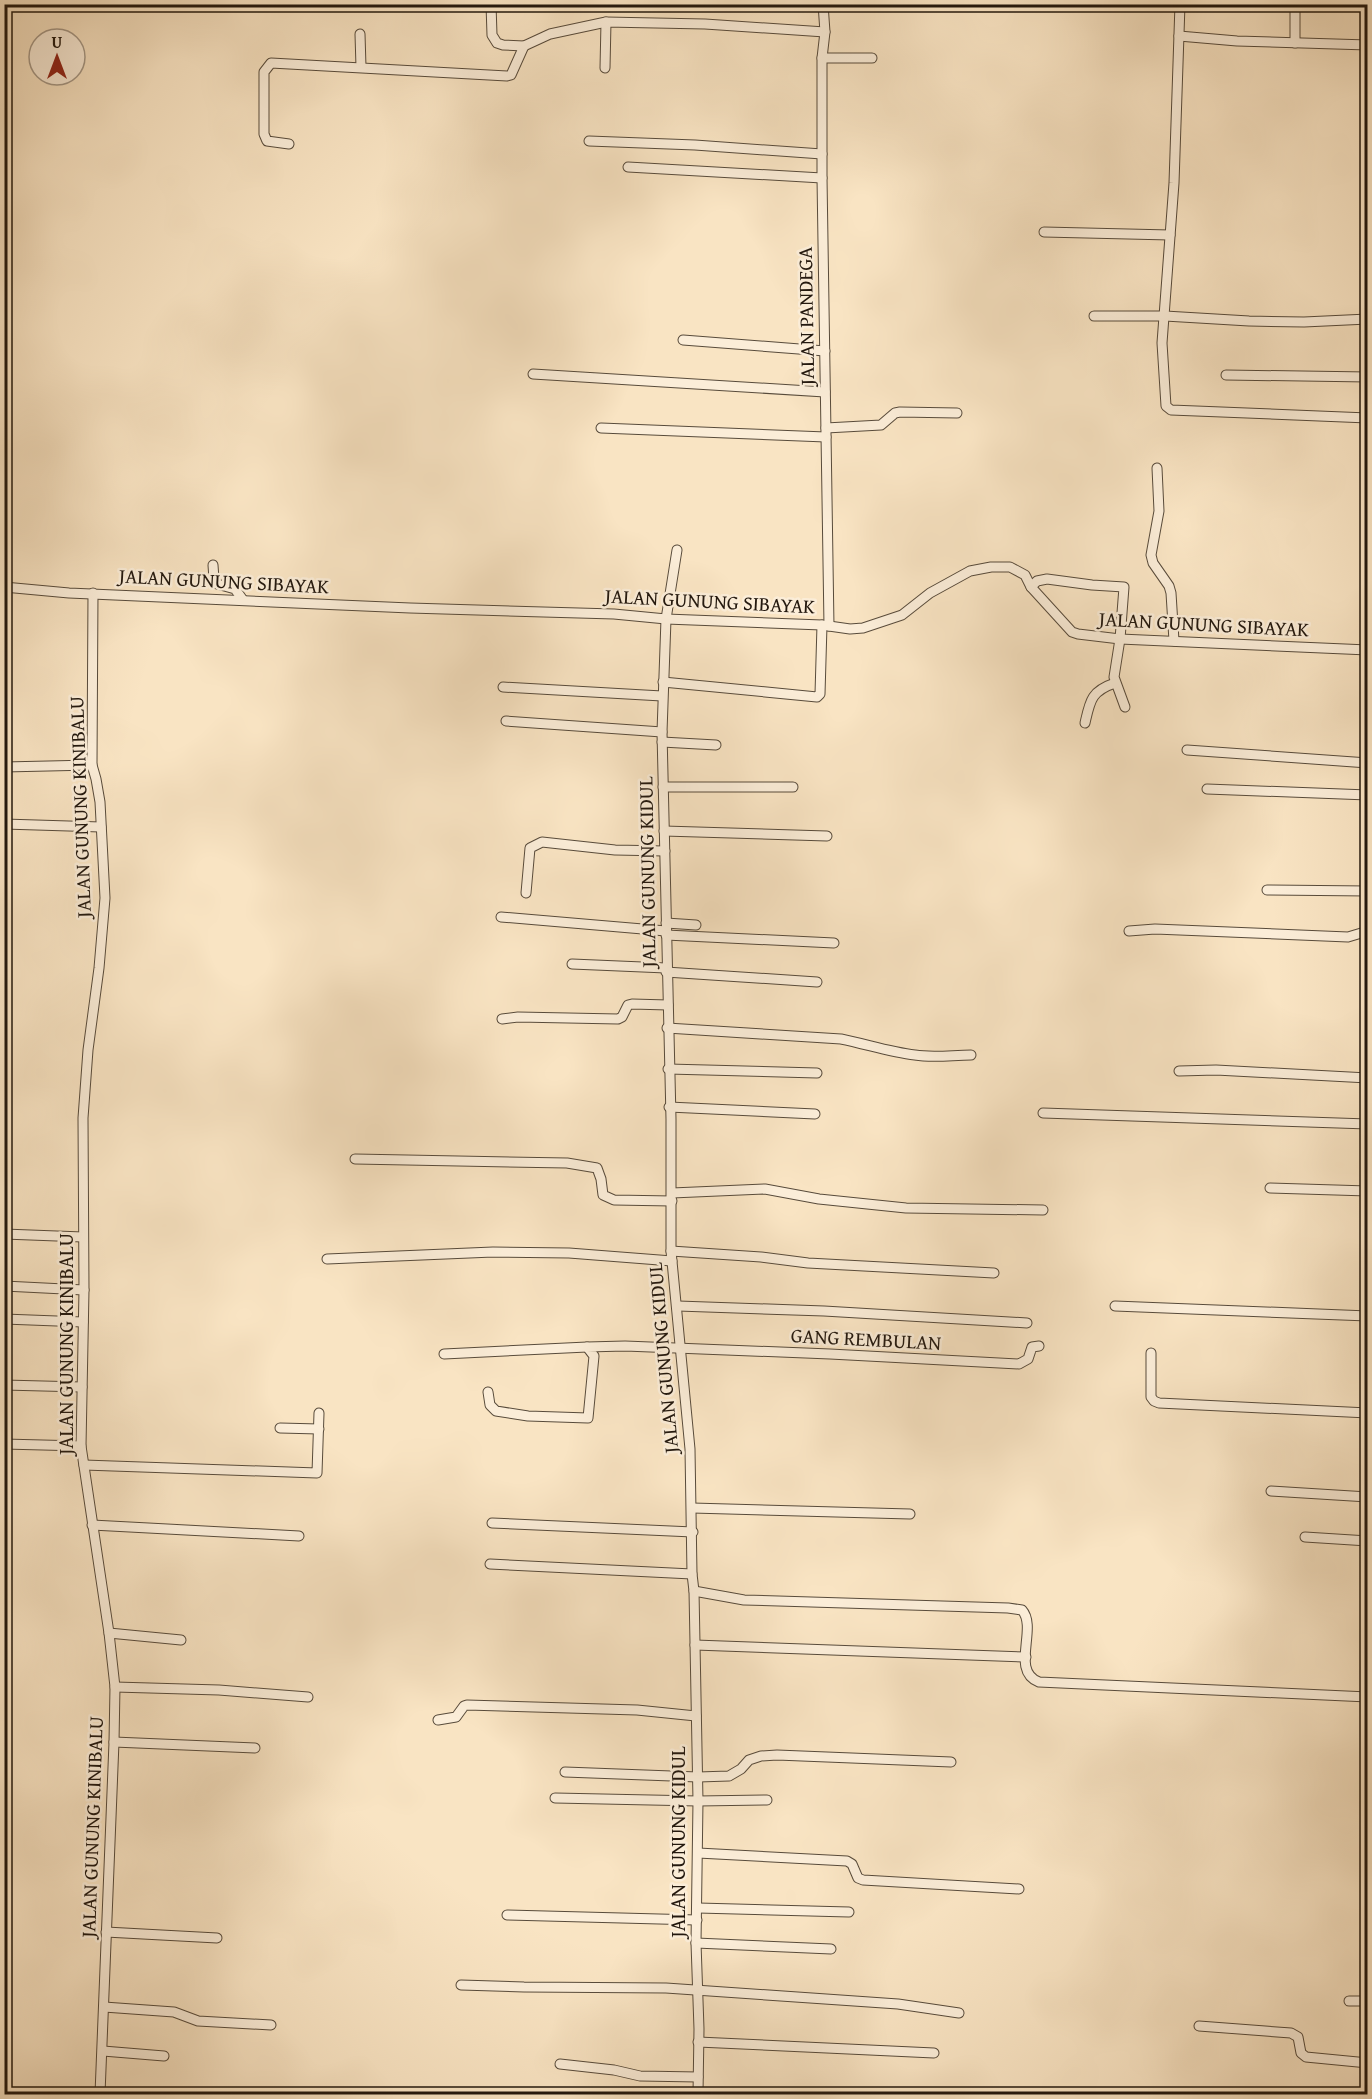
<svg xmlns="http://www.w3.org/2000/svg" width="1372" height="2099" viewBox="0 0 1372 2099" font-family="'Gentium Book Plus',serif">
	<rect width="100%" height="100%" fill="#f9e4c3"/>
	<filter id="stains"><feTurbulence type="fractalNoise" baseFrequency=".00333" numOctaves="4"/><feColorMatrix values="0 0 0 0 .2 0 0 0 0 .09 0 0 0 0 .02 0 0 0 .5 -.17"/></filter>
	<radialGradient id="worn" r=".72"><stop offset=".6" stop-color="#630" stop-opacity="0"/><stop offset="1" stop-color="#630" stop-opacity=".3"/></radialGradient>
	<g fill="none" stroke-linecap="round" stroke-linejoin="round">
		<g stroke="#584b3b" stroke-width="11">
			<g id="minor">
				<path d="M491,4l1,31 5,8 6,2 21,1 26,-12 56,-12 99,2 120,8"/>
				<path d="M823,4l2,28 -3,26v120l7,448"/>
				<path d="M1180,4l-6,179 -12,160 4,63 5,4 197,8"/>
				<path d="M360,34l1,33"/>
				<path d="M1179,36l58,5 131,4"/>
				<path d="M1295,43v-39"/>
				<path d="M822,58h50"/>
				<path d="M605,68l1,-46"/>
				<path d="M589,141l106,4 127,9"/>
				<path d="M289,144l-22,-3 -3,-7v-62l7,-9 236,13 4,-1 13,-29"/>
				<path d="M628,167l194,11"/>
				<path d="M1044,232l126,3"/>
				<path d="M1094,316h71l84,5 55,1 64,-3"/>
				<path d="M683,340l142,11"/>
				<path d="M533,374l292,18"/>
				<path d="M1226,375l142,2"/>
				<path d="M601,428l225,9"/>
				<path d="M826,428l55,-3 14,-12 5,-1 57,1"/>
				<path d="M1157,468l2,43 -8,44 2,8 16,23 2,7 3,48"/>
				<path d="M677,550l-11,69 -4,113 9,387v132l19,198 2,125 2,17 4,210 -2,142 3,86 -1,65"/>
				<path d="M213,565l1,14 3,5 18,5 8,11"/>
				<path d="M4,587l65,6 341,15 204,6 52,5 156,6 28,4 13,-1 39,-13 28,-22 40,-22 21,-4h19l15,8 6,12 41,45 6,2 42,5 248,11"/>
				<path d="M1031,587l6,-6 10,-2 45,6 32,2 -4,52 -6,38 11,30"/>
				<path d="M93,593l-1,172 4,14 4,23 5,96 -6,70 -11,82 -5,68 1,172 -3,156 28,187 6,54 -1,55 -14,352"/>
				<path d="M663,682l154,15 3,-3 2,-69"/>
				<path d="M503,687l159,9"/>
				<path d="M506,721l156,11"/>
				<path d="M1085,723c5,-22 6,-32 30,-40"/>
				<path d="M662,742l54,3"/>
				<path d="M1187,750l181,13"/>
				<path d="M4,767l88,-2"/>
				<path d="M663,787h130"/>
				<path d="M1207,789l161,6"/>
				<path d="M4,824l97,3"/>
				<path d="M664,831l163,5"/>
				<path d="M1267,890l101,1"/>
				<path d="M526,893l4,-45 12,-6 73,8 50,1"/>
				<path d="M501,917l165,14"/>
				<path d="M666,923l30,2"/>
				<path d="M1129,931l26,-2 193,8 20,-6"/>
				<path d="M666,935l168,8"/>
				<path d="M572,964l94,4"/>
				<path d="M666,972l151,10"/>
				<path d="M502,1019l16,-2 100,2 4,-2 6,-12 4,-1 36,1"/>
				<path d="M667,1028l174,11c25,5 49,13 74,16 18,3 38,0 56,0"/>
				<path d="M668,1069l149,4"/>
				<path d="M1179,1071l37,-1 152,8"/>
				<path d="M669,1107l146,7"/>
				<path d="M1043,1113l325,11"/>
				<path d="M355,1159l212,4 30,5 4,11 2,16 11,5 58,1"/>
				<path d="M1270,1188l98,3"/>
				<path d="M672,1193l93,-4 54,10 87,9 137,2"/>
				<path d="M4,1234l79,3"/>
				<path d="M671,1251l90,6 47,6 186,10"/>
				<path d="M327,1259l166,-7 76,1 103,8"/>
				<path d="M4,1286l80,4"/>
				<path d="M678,1306l146,5 203,12"/>
				<path d="M1115,1306l253,10"/>
				<path d="M4,1319l79,3"/>
				<path d="M1151,1353v44l3,4 5,2 209,10"/>
				<path d="M444,1354l143,-7"/>
				<path d="M4,1385l78,2"/>
				<path d="M488,1392l2,13 6,6 32,5 60,2 6,-62 -7,-9 38,-1 205,8 189,10 9,-5 4,-12 7,-1"/>
				<path d="M280,1428l39,1"/>
				<path d="M4,1444l77,2"/>
				<path d="M84,1465l233,8 2,-60"/>
				<path d="M1271,1491l97,6"/>
				<path d="M692,1508l218,6"/>
				<path d="M492,1523l201,9"/>
				<path d="M92,1525l207,11"/>
				<path d="M1305,1537l63,4"/>
				<path d="M490,1564l202,10"/>
				<path d="M694,1591l50,9 264,8 14,2c16,18 -12,61 17,72l329,15"/>
				<path d="M109,1633l72,7"/>
				<path d="M695,1645l331,12"/>
				<path d="M115,1687l104,3 89,7"/>
				<path d="M438,1720l18,-3 8,-11 3,-1 170,5 59,6"/>
				<path d="M114,1742l141,6"/>
				<path d="M565,1772l133,5 31,-1 12,-7 8,-9 12,-4 16,-1 174,7"/>
				<path d="M555,1798l143,3 69,-1"/>
				<path d="M698,1853l149,8 5,3 6,14 5,2 156,9"/>
				<path d="M698,1908l151,4"/>
				<path d="M507,1915l190,5"/>
				<path d="M106,1932l111,6"/>
				<path d="M696,1943l135,6"/>
				<path d="M461,1985l63,2 142,1 232,16 61,9"/>
				<path d="M1349,2001h19"/>
				<path d="M104,2007l70,5 24,9 73,4"/>
				<path d="M1199,2026l92,7 7,4 3,16 5,4 62,6"/>
				<path d="M698,2042l236,11"/>
				<path d="M103,2051l61,5"/>
				<path d="M560,2064l54,6 26,6 58,1"/>
			</g>
		</g>
		<use href="#minor" stroke="#fbedd8" stroke-width="9"/>
	</g>
	<g text-anchor="middle" stroke-width="5" stroke-linejoin="round" paint-order="stroke">
		<g font-size="20" fill="#23180e" stroke="#fbedd8">
			<text transform="translate(806 316) rotate(-91)" y="7">JALAN PANDEGA</text>
			<text transform="translate(224 581) rotate(3)" y="7">JALAN GUNUNG SIBAYAK</text>
			<text transform="translate(710 601) rotate(3)" y="7">JALAN GUNUNG SIBAYAK</text>
			<text transform="translate(1204 624) rotate(3)" y="7">JALAN GUNUNG SIBAYAK</text>
			<text transform="translate(80 807) rotate(-92)" y="7">JALAN GUNUNG KINIBALU</text>
			<text transform="translate(647 872) rotate(-91)" y="7">JALAN GUNUNG KIDUL</text>
			<text transform="translate(866 1339) rotate(3)" y="7">GANG REMBULAN</text>
			<text transform="translate(66 1344) rotate(-90)" y="7">JALAN GUNUNG KINIBALU</text>
			<text transform="translate(663 1358) rotate(-95)" y="7">JALAN GUNUNG KIDUL</text>
			<text transform="translate(92 1827) rotate(-88)" y="7">JALAN GUNUNG KINIBALU</text>
			<text transform="translate(678 1842) rotate(-90)" y="7">JALAN GUNUNG KIDUL</text>
		</g>
	</g>
	<rect width="1372" height="2099" fill="none" stroke="#f9e4c3" stroke-width="24"/>
	<rect x="6" y="6" width="1360" height="2087" fill="none" stroke="#23180e" stroke-width="3"/>
	<rect x="12" y="12" width="1348" height="2075" fill="none" stroke="#23180e" stroke-width="1.5"/>
	<g transform="translate(57 57)"><circle r="28" fill="#fbedd8" stroke="#a59887" stroke-width="1.5"/>
	<path d="M0-4.5L10 22L0 15L-10 22Z" fill="#8f2418"/>
	<text y="-9" font-size="16" font-weight="bold" text-anchor="middle" fill="#23180e">U</text>
	</g>
	<rect width="100%" height="100%" filter="url(#stains)"/>
	<rect width="100%" height="100%" fill="url(#worn)"/>
</svg>
